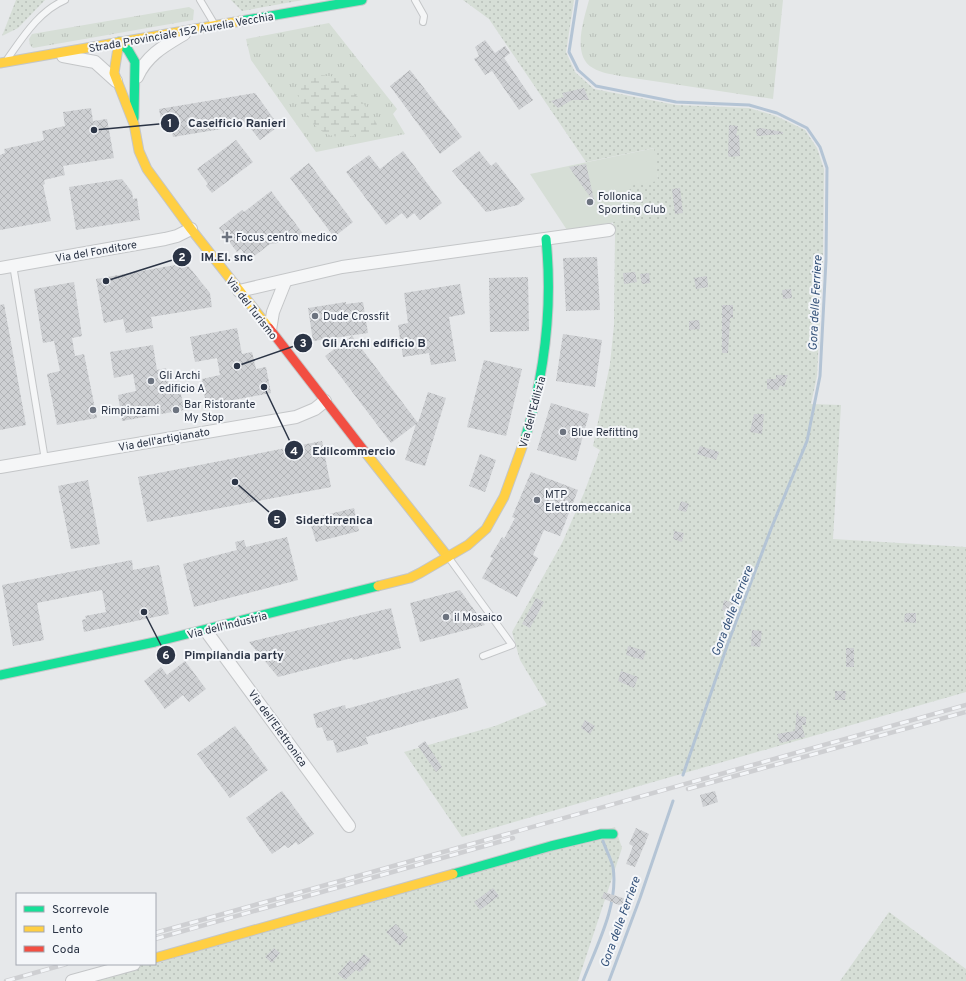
<svg xmlns="http://www.w3.org/2000/svg" width="966" height="981" viewBox="0 0 966 981" font-family="Overpass,sans-serif">
	<defs>
		<pattern id="grass-tufts" width="24" height="20" patternUnits="userSpaceOnUse"><rect width="24" height="20" fill="#d6ded6"/><path d="M3 7l-1-3M5 7V3M7 7l1-3M15 17l-1-3M17 17v-4M19 17l1-3" fill="none" stroke="#b8bfb9"/></pattern>
		<pattern id="wetland-marsh" width="20" height="14" patternUnits="userSpaceOnUse"><rect width="20" height="14" fill="#d6ded6"/><path d="M1 5h8M5 5V1M11 12h8M15 12V8" fill="none" stroke="#b8bfb9"/></pattern>
		<pattern id="garden-dots" width="8" height="8" patternUnits="userSpaceOnUse"><rect width="8" height="8" fill="#d6ded6"/><path d="M2 2h.1M6 6h.1" fill="none" stroke="#b8bfb9" stroke-width="1.8" stroke-linecap="round"/></pattern>
		<pattern id="building-cross-hatch" width="8" height="8" patternUnits="userSpaceOnUse"><rect width="8" height="8" fill="#ced0d3"/><path d="M0 0l8 8M0 8l8-8" fill="none" stroke="#b1b3b6"/></pattern>
	</defs>
	<rect width="100%" height="100%" fill="#e6e8ea"/>
	<g fill="url(#grass-tufts)">
		<path d="M589,0h194l-10,99 -153,-23c-9,-2 -19,-3 -27,-8 -22,-12 -9,-49 -4,-68z"/>
		<path d="M189,7l5,3 -1,10 -160,28 -3,-3 -1,-6 3,-5z"/>
		<path d="M329,23l68,86 -4,5 12,20 -89,18 -65,-92 -5,-21z"/>
	</g>
	<path fill="url(#wetland-marsh)" d="M322,75l14,2 10,8 15,15 16,24 -3,6c-5,3 -12,4 -18,5 -34,9 -49,-14 -60,-44l5,-10z"/>
	<path fill="#d6ded6" d="M655,148l3,33 -24,38 -67,11 -37,-56z"/>
	<g fill="url(#garden-dots)">
		<path d="M16,0h29l-27,28 -16,8z"/>
		<path d="M231,0h72l-61,11z"/>
		<path d="M463,0h111l-8,52 9,20 19,17 82,16 73,3 27,8 29,14 12,18 7,21 -1,91 -6,116 -6,28 30,1 -8,134 133,8v145l-504,145 -58,-85 91,-26 52,-21 -27,-45 -8,-28 50,-89 22,-50 16,-43 -7,-4 17,-82 4,-39 1,-90 -2,-13 21,-3 -5,-33 29,-5 -4,-33 -68,14 -97,-143z"/>
		<path d="M615,827l7,21 -44,133h-494l61,-17h10z"/>
		<path d="M889,912l77,57v12h-126z"/>
	</g>
	<g fill="none" stroke-linecap="round" stroke-linejoin="round">
		<g stroke="#b4c4d5" stroke-width="3">
			<path d="M577,0l-8,52 9,18 18,16 80,16 73,3 28,8 30,15 13,19 7,21 -1,92 -6,116 -13,65 -36,88 -43,114 -45,132"/>
			<path d="M583,981c13,-34 36,-76 30,-114 -2,-8 -7,-17 -10,-26"/>
			<path d="M609,981l31,-83 33,-97"/>
		</g>
	</g>
	<g fill="url(#building-cross-hatch)">
		<path d="M485,40l10,13 10,-7 5,7 -6,5 29,42 -14,10 -27,-39 -7,4 -11,-16 5,-3 -4,-9z"/>
		<path d="M410,70l52,67 -22,17 -50,-68z"/>
		<path d="M584,88l5,12h-17l-14,8 -7,-7 13,-4 -2,-4z"/>
		<path d="M255,93l24,33 -19,14 -9,-11 10,-7 -13,2 -2,-2 -21,4 2,2 -54,9 -4,-15 -7,2 -3,-15z"/>
		<path d="M91,108l2,13 14,-2 7,39 -51,8 2,9 -21,5 1,4 -2,1 8,36 -51,9v-75l5,-2 -1,-4 40,-9 -2,-9 23,-5 -2,-14z"/>
		<path d="M729,125l9,1 -2,10 3,-1 1,21 -11,1 -1,-2z"/>
		<path d="M761,128l22,4v2l-26,2 -1,-7z"/>
		<path d="M236,140l17,22 -41,31 -6,-7 2,-2 -11,-15z"/>
		<path d="M403,151l39,52 -22,17 -6,-7 -7,6 -5,-6 -16,12 -40,-53 23,-17 11,14z"/>
		<path d="M479,151l12,15 5,-4 29,37 -7,6 -32,7 -34,-41z"/>
		<path d="M309,163l44,59 -19,15 -44,-59z"/>
		<path d="M586,164l9,40 -26,-37z"/>
		<path d="M122,179l10,13 1,7 4,-1 3,22 -64,10 -7,-43z"/>
		<path d="M680,188l3,25 -8,1 -3,-25z"/>
		<path d="M271,191l36,48 -37,5 -21,16 -8,-11 -4,3 -18,-24 23,-18 2,2z"/>
		<path d="M597,257l3,53 -34,1 -3,-53z"/>
		<path d="M181,264l8,3 21,26 2,14 -61,10 2,11 -27,5 -3,-14 -19,4 -8,-44z"/>
		<path d="M635,272l2,10 -13,2 -1,-11z"/>
		<path d="M649,273l1,10 -8,1 -2,-10z"/>
		<path d="M707,276l1,11 -12,2 -2,-11z"/>
		<path d="M528,277l1,54 -39,1 -1,-54z"/>
		<path d="M74,282l8,54 -10,2 3,18 9,-2 13,64 -40,7 -10,-51 13,-3 -6,-30 -11,2 -9,-54z"/>
		<path d="M460,284l5,30 -16,3 7,44 -25,4 -2,-12 -26,4 -5,-32 10,-2 -4,-30z"/>
		<path d="M791,289l1,9 -9,1 -1,-9z"/>
		<path d="M346,302v2l17,-2 5,31 -55,8 -5,-33z"/>
		<path d="M4,304l22,121 -26,5v-125z"/>
		<path d="M722,305h11v13h-3l-2,35h-6z"/>
		<path d="M699,320l1,9 -11,1v-9z"/>
		<path d="M237,328l5,26 10,-2 4,17 10,-2 5,26 -65,12 -4,-26 18,-4 -3,-17 -22,4 -5,-25z"/>
		<path d="M563,334l39,6 -7,47 -39,-6z"/>
		<path d="M352,336l66,87 10,-31 18,6 -21,68 -20,-6 11,-36 -25,19 -66,-87z"/>
		<path d="M153,345l4,25 9,-2 3,17 10,-1 5,26 -62,11 -4,-26 18,-4 -3,-17 -19,4 -4,-26z"/>
		<path d="M484,360l38,9 -16,67 -39,-9z"/>
		<path d="M776,375h12l-4,12 -4,-2 -2,5 -11,-1v-10h9z"/>
		<path d="M551,403l38,11 -13,47 -39,-11z"/>
		<path d="M754,414h10l-2,20 -12,-2z"/>
		<path d="M322,441l9,46 -184,35 -9,-45z"/>
		<path d="M700,446l19,6 -3,8 -19,-6z"/>
		<path d="M480,454l16,6 -11,32 -16,-6z"/>
		<path d="M531,472l47,18 -18,46 -16,-6 -11,25 5,3 -21,39 -35,-19 11,-20 -3,-1 12,-20 2,2 11,-21 -3,-1z"/>
		<path d="M88,480l12,64 -29,5 -13,-63z"/>
		<path d="M681,501l8,3 -3,8 -8,-2z"/>
		<path d="M354,508l5,23 -43,11 -7,-23z"/>
		<path d="M674,531l10,2 -2,9 -9,-3z"/>
		<path d="M287,537l11,43 -104,27 -11,-43 54,-14 -2,-8 9,-2 2,7z"/>
		<path d="M132,560l1,10 26,-5 10,49 -85,18 -2,-12 4,-1 -1,-3 21,-4 -4,-22 -65,13 7,37 -31,6 -11,-61z"/>
		<path d="M460,590l25,35 -65,17 -10,-39z"/>
		<path d="M536,598l8,4 -14,26 -8,-4z"/>
		<path d="M724,600l12,4 -3,9 -11,-3z"/>
		<path d="M391,608l10,40 -48,12 -1,-2 -74,19 -29,-35z"/>
		<path d="M908,613h8v10l-12,-1 1,-8z"/>
		<path d="M752,630l10,1 -2,16 -9,-1z"/>
		<path d="M628,646l18,5 -3,9 -17,-5z"/>
		<rect x="846" y="648" width="8" height="19"/>
		<path d="M185,661l21,28 -17,13 -6,-7 -18,14 -21,-28 17,-14 6,8z"/>
		<path d="M621,671l17,6 -4,11 -16,-7z"/>
		<path d="M459,678l9,30 -102,29 2,7 -31,9 -4,-13 -6,1 -5,-14 -5,1 -4,-14 32,-9 1,4z"/>
		<path d="M835,691h11l-1,9h-10z"/>
		<path d="M797,709l2,7 7,1v8h-4l3,12 -25,6 -3,-9 18,-3z"/>
		<path d="M585,720l10,6 -5,8 -9,-6z"/>
		<path d="M235,726l33,44 -38,28 -33,-44z"/>
		<path d="M425,741l17,26 -6,5 -18,-26z"/>
		<path d="M282,791l32,43 -16,11 -2,-3 -8,6 -3,-3 -13,9 -26,-36z"/>
		<path d="M715,791l3,11 -15,5 -3,-12z"/>
		<path d="M636,828l13,6 -14,33 -9,-3 7,-18 -4,-2z"/>
		<path d="M493,888l6,8 -19,14 -6,-8z"/>
		<path d="M604,892l25,8 -3,8 -24,-10z"/>
		<path d="M396,924l12,13 -8,9 -14,-14z"/>
		<path d="M274,948l6,5 -8,10 -7,-6z"/>
		<path d="M364,954l7,6 -11,12 -4,-2 -11,10 -7,-6 12,-14 5,4z"/>
	</g>
	<g fill="none" stroke-linecap="round" stroke-linejoin="round">
		<g stroke="#c4c6c8" stroke-width="8">
			<g id="lane">
				<path d="M200,0l15,25"/>
				<path d="M415,0l9,16 -1,6"/>
				<path d="M8,58c15,-21 31,-47 57,-58"/>
				<path d="M13,265l32,195"/>
				<path d="M449,558l63,87 -29,11"/>
			</g>
		</g>
		<g stroke="#c4c6c8" stroke-width="14">
			<g id="street">
				<path d="M63,56l32,6 21,19"/>
				<path d="M137,77c10,-22 27,-31 47,-43"/>
				<path d="M0,268l165,-29 12,-3 14,-7"/>
				<path d="M239,291l103,-24 267,-37"/>
				<path d="M270,330l3,-18 12,-30"/>
				<path d="M0,467l296,-50 19,-8 10,-8"/>
				<path d="M206,631l143,195"/>
				<path d="M72,981l62,-17"/>
			</g>
		</g>
		<g stroke="#c4c6c8" stroke-width="11">
			<g id="fast">
				<path d="M241,21l121,-21"/>
				<path d="M119,42l9,8 7,12 -1,56"/>
				<path d="M525,439c20,-66 28,-131 21,-200"/>
				<path d="M0,675l155,-33 223,-56"/>
				<path d="M453,874l98,-28 50,-12h12"/>
			</g>
		</g>
		<g stroke="#c4c6c8" stroke-width="11">
			<g id="slow">
				<path d="M119,42l-5,31 20,51 5,27 8,18 44,60 78,99"/>
				<path d="M0,63l241,-42"/>
				<path d="M365,452l83,105"/>
				<path d="M378,586l32,-8 10,-5 48,-28 18,-16 18,-32 21,-58"/>
				<path d="M155,958l298,-84"/>
			</g>
		</g>
		<g stroke="#c4c6c8" stroke-width="11">
			<path id="jam" d="M269,328l96,124"/>
		</g>
		<use href="#lane" stroke="#f5f6f7" stroke-width="6"/>
		<use href="#street" stroke="#f5f6f7" stroke-width="12"/>
		<use href="#fast" stroke="#16e098" stroke-width="9"/>
		<use href="#slow" stroke="#ffcf43" stroke-width="9"/>
		<use href="#jam" stroke="#f24e42" stroke-width="9"/>
		<g stroke="#cecfd2" stroke-width="4.5">
			<g id="rail">
				<path d="M688,789l278,-77"/>
				<path d="M155,933l811,-228"/>
				<path d="M155,939l358,-101"/>
				<path d="M6,981l60,-17"/>
			</g>
		</g>
		<use href="#rail" stroke="#f4f6f9" stroke-width="3" stroke-dasharray="9" stroke-linecap="butt"/>
	</g>
	<g fill="#6c737f" stroke="#f4f6f9" stroke-width="1.5">
		<circle cx="590" cy="202" r="4"/>
		<path d="M225 231h4v4h4v4h-4v4h-4v-4h-4v-4h4z"/>
		<circle cx="315" cy="316" r="4"/>
		<circle cx="151" cy="381" r="4"/>
		<circle cx="93" cy="410" r="4"/>
		<circle cx="176" cy="410" r="4"/>
		<circle cx="563" cy="432" r="4"/>
		<circle cx="537" cy="500" r="4"/>
		<circle cx="446" cy="617" r="4"/>
	</g>
	<g text-anchor="middle" stroke-width="4" stroke-linejoin="round" paint-order="stroke">
		<g font-size="11" fill="#2b3445" stroke="#f4f6f9">
			<text transform="translate(181 32) rotate(-10)" y="4">Strada Provinciale 152 Aurelia Vecchia</text>
			<text transform="translate(96 251) rotate(-10)" y="4">Via del Fonditore</text>
			<text transform="translate(252 308) rotate(52)" y="4">Via del Turismo</text>
			<text transform="translate(532 412) rotate(-75)" y="4">Via dell'Edilizia</text>
			<text transform="translate(164 439) rotate(-10)" y="4">Via dell'artigianato</text>
			<text transform="translate(227 625) rotate(-14)" y="4">Via dell'Industria</text>
			<text transform="translate(278 728) rotate(54)" y="4">Via dell'Elettronica</text>
		</g>
		<g font-size="11" fill="#2b3445" stroke="#f4f6f9" text-anchor="start">
			<text x="598" y="200">Follonica<tspan x="598" dy="13">Sporting Club</tspan></text>
			<text x="236" y="241">Focus centro medico</text>
			<text x="323" y="320">Dude Crossfit</text>
			<text x="159" y="379">Gli Archi<tspan x="159" dy="13">edificio A</tspan></text>
			<text x="184" y="408">Bar Ristorante<tspan x="184" dy="13">My Stop</tspan></text>
			<text x="101" y="414">Rimpinzami</text>
			<text x="571" y="436">Blue Refitting</text>
			<text x="545" y="498">MTP<tspan x="545" dy="13">Elettromeccanica</tspan></text>
			<text x="454" y="621">il Mosaico</text>
		</g>
		<g font-size="12" font-style="italic" fill="#34527a" stroke="#f4f6f9">
			<text transform="translate(815 303) rotate(-87)" y="4">Gora delle Ferriere</text>
			<text transform="translate(732 611) rotate(-69)" y="4">Gora delle Ferriere</text>
			<text transform="translate(620 922) rotate(-70)" y="4">Gora delle Ferriere</text>
		</g>
	</g>
	<path fill="none" stroke="#2b3445" stroke-width="1.5" d="M94 130L170 123M106 281L182 257M237 366L303 343M264 387L294 450M235 482L277 519M144 612L166 655"/>
	<g fill="#2b3445" stroke="#f4f6f9" stroke-width="1.5">
		<circle cx="94" cy="130" r="4"/>
		<circle cx="106" cy="281" r="4"/>
		<circle cx="237" cy="366" r="4"/>
		<circle cx="264" cy="387" r="4"/>
		<circle cx="235" cy="482" r="4"/>
		<circle cx="144" cy="612" r="4"/>
		<circle cx="170" cy="123" r="10"/>
		<circle cx="182" cy="257" r="10"/>
		<circle cx="303" cy="343" r="10"/>
		<circle cx="294" cy="450" r="10"/>
		<circle cx="277" cy="519" r="10"/>
		<circle cx="166" cy="655" r="10"/>
	</g>
	<g font-size="12" text-anchor="middle" font-weight="bold" fill="#fff">
		<text x="170" y="127">1</text>
		<text x="182" y="261">2</text>
		<text x="303" y="347">3</text>
		<text x="294" y="455">4</text>
		<text x="277" y="524">5</text>
		<text x="166" y="659">6</text>
	</g>
	<g font-size="12" text-anchor="middle" font-weight="bold" fill="#2b3445" stroke="#f4f6f9" stroke-width="4" stroke-linejoin="round" paint-order="stroke">
		<text x="237" y="127">Caseificio Ranieri</text>
		<text x="227" y="261">IM.El. snc</text>
		<text x="374" y="347">Gli Archi edificio B</text>
		<text x="354" y="455">Edilcommercio</text>
		<text x="334" y="524">Sidertirrenica</text>
		<text x="234" y="659">Pimpilandia party</text>
	</g>
	<rect x="16" y="893" width="140" height="72" fill="#f4f6f9" stroke="#a4a8b1"/>
	<rect x="24" y="906" width="20" height="6" fill="#16e098" stroke="#a4a8b1"/>
	<text x="52" y="913" font-size="12" fill="#2b3445">Scorrevole</text>
	<rect x="24" y="926" width="20" height="6" fill="#ffcf43" stroke="#a4a8b1"/>
	<text x="52" y="933" font-size="12" fill="#2b3445">Lento</text>
	<rect x="24" y="946" width="20" height="6" fill="#f24e42" stroke="#a4a8b1"/>
	<text x="52" y="953" font-size="12" fill="#2b3445">Coda</text>
</svg>
